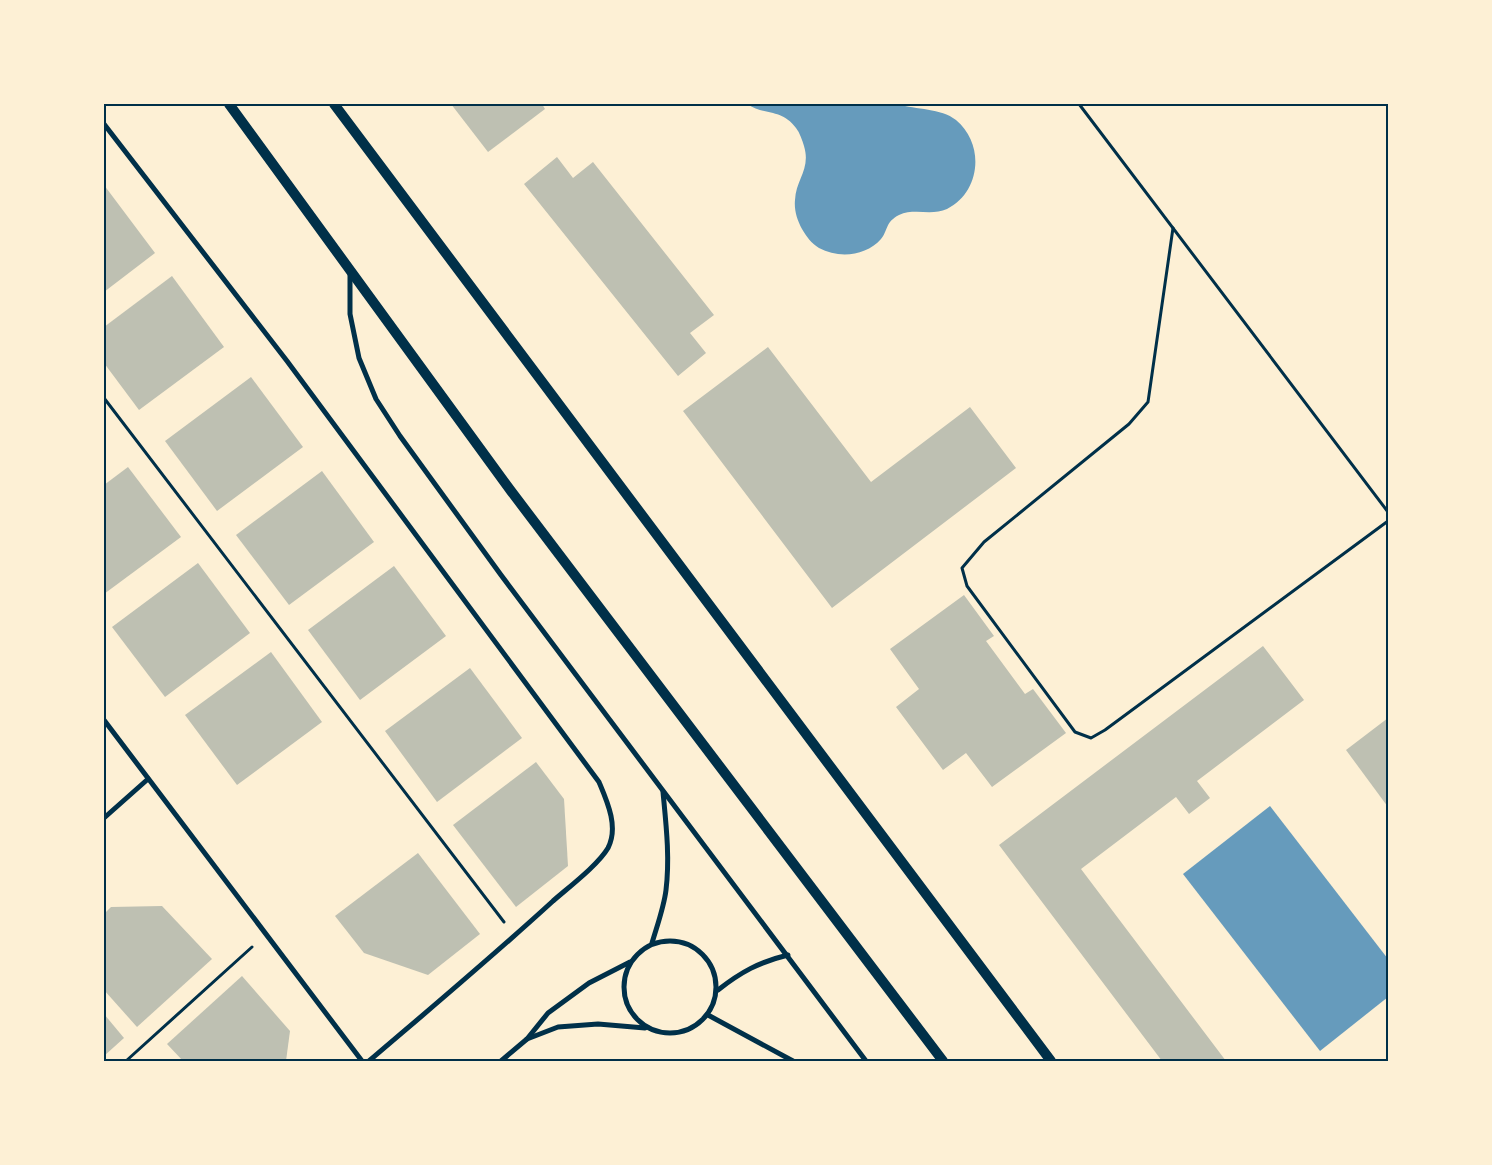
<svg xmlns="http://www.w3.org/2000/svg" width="1492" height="1165" viewBox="0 0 1492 1165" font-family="Karla,sans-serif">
	<rect width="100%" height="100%" fill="#fdf0d5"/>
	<g fill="#669bbc">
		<path d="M747,104h151c18,6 43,4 58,16 29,24 25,72 -9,89 -15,7 -33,-1 -48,6 -14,7 -11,16 -18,24 -15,17 -42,20 -62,9 -8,-5 -12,-11 -17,-19 -5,-9 -8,-19 -7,-29 1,-21 16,-31 9,-54 -2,-6 -4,-13 -8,-18 -15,-20 -31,-12 -49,-24z"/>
		<path d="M1270,806l118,153v38l-68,54 -137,-177z"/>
	</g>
	<g fill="#bec0b2">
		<path d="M451,104h91l3,5 -57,43z"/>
		<path d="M557,157l16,21 20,-16 121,153 -24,18 16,20 -28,23 -154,-192z"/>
		<path d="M104,185l51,68 -51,39z"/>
		<path d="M172,276l52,71 -85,63 -35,-47v-36z"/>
		<path d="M768,347l103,135 99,-75 46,61 -184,140 -149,-197z"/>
		<path d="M251,377l52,70 -86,64 -52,-70z"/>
		<path d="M128,467l53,70 -77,57v-109z"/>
		<path d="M322,471l52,71 -85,63 -53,-70z"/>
		<path d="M198,563l52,70 -85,64 -53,-70z"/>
		<path d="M394,566l52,70 -86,64 -52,-70z"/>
		<path d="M964,595l30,41 -8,5 39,53 8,-5 33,44 -74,54 -26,-34 -23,17 -47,-63 23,-18 -29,-40z"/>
		<path d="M1263,646l41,54 -107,81 13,17 -21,16 -13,-17 -95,72 145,192h-64l-163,-216z"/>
		<path d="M271,652l51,70 -85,63 -52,-70z"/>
		<path d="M470,668l52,70 -85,64 -52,-71z"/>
		<path d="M1388,718v89l-42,-57z"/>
		<path d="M536,762l28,37 4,67 -52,41 -63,-82z"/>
		<path d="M418,853l62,81 -52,41 -64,-22 -29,-37z"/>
		<path d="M162,906l50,53 -75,68 -33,-37v-76l7,-7z"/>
		<path d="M242,976l48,55 -4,30h-103l-16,-17z"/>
		<path d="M104,1014l20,24 -20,18z"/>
	</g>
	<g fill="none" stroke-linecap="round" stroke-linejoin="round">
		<g stroke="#003049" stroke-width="3">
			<path d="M1079,104l309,408"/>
			<path d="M1173,228l-25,174 -19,22 -145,118 -22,26 5,18 108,146 16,6 14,-8 283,-209"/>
			<path d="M104,398l400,524"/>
			<path d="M126,1061l126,-114"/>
		</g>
		<g stroke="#003049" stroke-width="5">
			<path d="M104,124l183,237 312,421c8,19 20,45 9,66 -10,17 -39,39 -55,53 -60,55 -122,107 -184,160"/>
			<path d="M350,273v41l9,44 17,41 24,37 101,139 365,486"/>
			<path d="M104,720l258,341"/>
			<path d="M104,818l44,-39"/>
			<circle cx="670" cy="987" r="46"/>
			<path d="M652,943c5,-17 12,-36 14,-53 4,-33 0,-66 -3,-98"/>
			<path d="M718,990c23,-18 41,-28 70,-35"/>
			<path d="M708,1015l85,46"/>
			<path d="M527,1039l31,-12 40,-3 47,4"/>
			<path d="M501,1061l26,-22 21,-26 41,-30 41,-21"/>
		</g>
		<g stroke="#003049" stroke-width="10">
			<path d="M229,104l282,387 432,570"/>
			<path d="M334,104l717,957"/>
		</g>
	</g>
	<rect width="1492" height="1165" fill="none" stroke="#fdf0d5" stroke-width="210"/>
	<rect x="105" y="105" width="1282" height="955" fill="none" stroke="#003049" stroke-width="2"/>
</svg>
